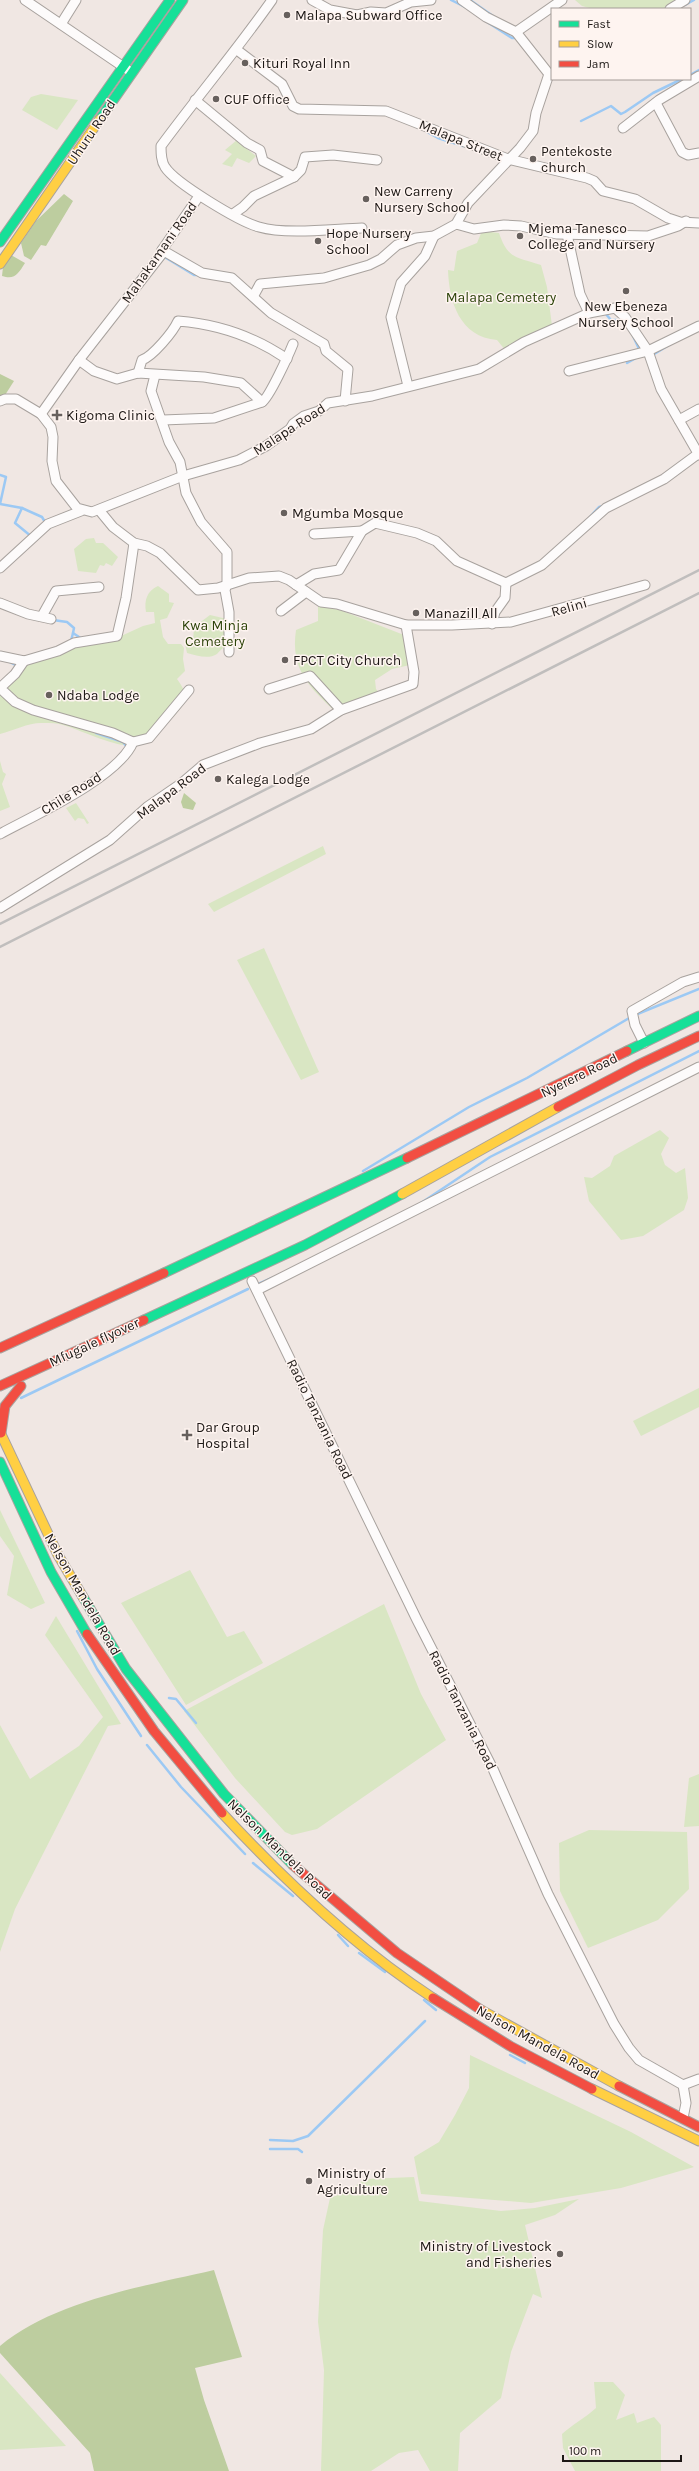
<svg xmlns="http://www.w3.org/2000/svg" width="699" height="2471" viewBox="0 0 699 2471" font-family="Karla,sans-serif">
	<rect width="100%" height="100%" fill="#f0e7e3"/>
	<g fill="#d9e6c3">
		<path d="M575,0h108l-16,9h-74l-11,-3z"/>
		<path d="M41,94l37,6 -21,30 -35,-20 9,-13z"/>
		<path d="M237,140l13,6 -3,3 9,7 -7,7 -12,-5 -5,9 -10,-3 10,-10 -7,-4z"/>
		<path d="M482,231l17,2c9,26 17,24 42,32l6,22 5,39 -46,25 -9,-11c-37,-3 -48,-38 -49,-70l6,1 3,-20 20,-8z"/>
		<path d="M94,538l2,5h7l15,14 -6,9 -6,-3 -2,3 -4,-1 -4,8 -18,-2 -4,-22 12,-10z"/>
		<path d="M158,586l11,8v8l5,1 -7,15 -7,2 3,17 5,7h13l3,4 -1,11 2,12 -8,8c11,15 11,22 -2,36 -9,9 -24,24 -36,29 -19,7 -57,-14 -76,-19 -6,-2 -13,-2 -19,-2 -15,-1 -29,7 -44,11v-51l17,-14 40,-14 17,-8 34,-5 35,-16 12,-3 -1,-11h-8c-2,-12 1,-21 12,-26z"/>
		<path d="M318,606l22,4 64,25 6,30 -18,4 -17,11 1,9 5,6 -44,18c-27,-25 -47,-43 -41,-83l22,-9z"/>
		<path d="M210,615l17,4v27c-5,2 -6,4 -10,8 -9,6 -21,1 -30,-1l-2,-9 8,-2 1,-15z"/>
		<path d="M0,761l3,11 3,2 -4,10 8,23 -10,4z"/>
		<path d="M76,803l13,20 -2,1 -3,-5 -6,-1 -3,3 -9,-13z"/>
		<path d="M323,846l3,8 -112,58 -6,-8z"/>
		<path d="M264,948l55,124 -18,8 -64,-120z"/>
		<path d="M660,1130l9,8 -8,16 4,11 11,8 9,-5 3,30 -4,12 -41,26 -22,4 -32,-39 -5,-24 8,1 18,-12 4,-10z"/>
		<path d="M699,1388v19l-58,29 -8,-15z"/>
		<path d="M0,1510l45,93 -14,6 -24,-14 7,-39 -14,-20z"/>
		<path d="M190,1570l37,67 17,-6 19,32 -77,42 -65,-102z"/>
		<path d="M384,1604l37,90 25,46 -129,89 -25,6 -7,-3 -50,-54 -51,-67z"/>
		<path d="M56,1616l65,108 -13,2 -93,183 -15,43v-227l30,54 49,-33 24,-29 -58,-82z"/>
		<path d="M699,1774v52l-15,1 5,-49z"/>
		<path d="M589,1830l98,2 2,57 -31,31 -70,28 -28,-57 -1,-48z"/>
		<path d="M470,2055l161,77 63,35 -73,21 -90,15 -110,-9 -7,-37 25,-15 16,-27 14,-27z"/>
		<path d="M414,2177l5,24 82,10 34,-3 44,-9 -24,16 -30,10 17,73 -9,-4 -22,58 -10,46 -41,35 -2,38h-28l-12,-21 -19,3 -28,18h-50l3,-101 -6,-48 5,-92 7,-32 18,-7 17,-12z"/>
		<path d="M0,2373l66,73 -66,4z"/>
		<path d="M594,2382h19l12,13 -9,25 18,-7 3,10 17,-6 7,8v46h-86l-12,-23 -1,-14c11,-10 23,-16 34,-26z"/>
	</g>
	<g fill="#bdcd9f">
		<path d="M64,194l9,7 -27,45 -5,-1 -10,15 -7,-4 -3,-13 15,-22z"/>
		<path d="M11,255l14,8c-7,11 -10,17 -23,13l1,-9z"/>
		<path d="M0,374l14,7 -14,22z"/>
		<path d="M184,793l12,10 -3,7 -10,-2 -2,-6z"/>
		<path d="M214,2270l28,87 -47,11 9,32 25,71h-135l-4,-18 -90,-100v-7c55,-46 146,-60 214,-76z"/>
	</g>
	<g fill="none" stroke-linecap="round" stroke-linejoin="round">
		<g stroke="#9cc9f4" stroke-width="2.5">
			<path d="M451,0l14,7"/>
			<path d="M470,0l23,16"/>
			<path d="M685,5l9,-5"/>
			<path d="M484,20l28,18h5"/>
			<path d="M690,75l9,-5"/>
			<path d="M581,121l30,-15 10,8 4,-2 28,-19 29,-14"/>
			<path d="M427,132l11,6 25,8"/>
			<path d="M163,256l31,19h5"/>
			<path d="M605,306l5,-2"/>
			<path d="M624,308l3,6"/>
			<path d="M605,313l6,7h13"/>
			<path d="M633,336l7,15"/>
			<path d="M651,356l18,-11"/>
			<path d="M627,363l9,-5"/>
			<path d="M0,475l6,2 -6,27 22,4 -7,15 17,14"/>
			<path d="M22,508l20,9 3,5"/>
			<path d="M590,517l9,-10 4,-1"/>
			<path d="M53,620l14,2 7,6 -1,5"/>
			<path d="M71,641l2,-8 9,6"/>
			<path d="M8,661l9,5"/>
			<path d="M96,733l27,9 4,5"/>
			<path d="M635,1015l64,-26"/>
			<path d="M363,1171l106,-64 58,-29 104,-61"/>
			<path d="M421,1203l69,-46 209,-106"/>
			<path d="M256,1285l16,-7"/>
			<path d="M21,1398l227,-109"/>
			<path d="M77,1631l20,38 44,67"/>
			<path d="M169,1698l7,1 20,24"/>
			<path d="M147,1745l34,42 64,67"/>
			<path d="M253,1863l40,33"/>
			<path d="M338,1935l10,11"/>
			<path d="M359,1953l26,19"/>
			<path d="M424,2000l12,10"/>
			<path d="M510,2055l15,8"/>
			<path d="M270,2140l23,1 15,-5 117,-115"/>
			<path d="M270,2149h28l4,3"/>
		</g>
		<g stroke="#a8a29e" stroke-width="11">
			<g id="street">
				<path d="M25,0l103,70"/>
				<path d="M272,0c-35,50 -75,97 -111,146 0,7 0,15 4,21 10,16 75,55 94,60 27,8 74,2 103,1"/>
				<path d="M312,0l18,10 27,5 14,-3 15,1 25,-11 20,-2"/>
				<path d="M462,0l24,17 30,15 33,42h3"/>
				<path d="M670,9l15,-9"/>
				<path d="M61,24l15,-24"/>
				<path d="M516,32l46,-32"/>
				<path d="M237,50l45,34 11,22 6,3 87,2 122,48 79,19 7,3 9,10 32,8 33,19 12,4 19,1"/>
				<path d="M195,100l52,43 13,7 3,11 31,16"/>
				<path d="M656,103l26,49 6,3 11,-2"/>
				<path d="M623,128l36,-28 40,-24"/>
				<path d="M233,214l10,-7 11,-11 40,-19 7,-7 4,-13 28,-2 44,5"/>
				<path d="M456,224l18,5 30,-4 17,1 36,8 91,2 30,-10 8,-5"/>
				<path d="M567,234l13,60 9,19"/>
				<path d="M162,250l40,23 30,5 39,35 53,31 2,7 22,18 -3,32"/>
				<path d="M254,295l6,-11 64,-6 45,-13 12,-6 16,-14 19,-7 18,-2 22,-12 12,-21 52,-55 13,-17 3,-18 13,-39"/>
				<path d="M79,360l15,11 23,8 21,-6 66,4 37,6 21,19"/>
				<path d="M569,371l79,-20 51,-25"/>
				<path d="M138,373l4,-13c11,-4 31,-28 36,-39 39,3 77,16 109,38"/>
				<path d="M155,375l-4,16 18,51 11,20 6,31 15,29 26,30v32l-2,6 4,22v40"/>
				<path d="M408,386l-17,-69 10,-34 24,-27 9,-20"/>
				<path d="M0,401l5,-2h11l25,15 10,13 2,10 -1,24 4,20 21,27 15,4 91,-36 56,-16 27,-14 24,-17 3,-5 11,-8 15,-5 9,-8 44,-7 107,-27 45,-27 65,-29 26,-5 10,9 23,34 13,38 38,66"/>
				<path d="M41,414l38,-54 82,-105 1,-5 37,-54"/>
				<path d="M163,420l51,-2 48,-16c7,-4 27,-48 31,-58"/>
				<path d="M679,420l20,-11"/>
				<path d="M99,510l14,17 21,16 13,3 13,7 38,37 20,-2 31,-10 30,-2 10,4 32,22 16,2 69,21h46l59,-3 134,-37"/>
				<path d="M314,534l48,-3"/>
				<path d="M0,568l48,-44 33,-13"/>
				<path d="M506,583l36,-18 64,-57 58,-29 34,-25"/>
				<path d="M296,585l18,-11 25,-4 23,-39 13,-8 42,10 19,8 21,20 49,22"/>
				<path d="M0,603l28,11 23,5"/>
				<path d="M281,611l25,-19"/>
				<path d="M42,616l14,-25 43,-4"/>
				<path d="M492,624l3,-12 10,-14 1,-15"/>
				<path d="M0,656l24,5 34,-10 16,-8 43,-7 9,-38 8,-55"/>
				<path d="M24,661l-9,13 -15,14 15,14 18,8 80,23 20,9 16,-4 40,-48"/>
				<path d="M269,689l41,-13 31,34"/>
				<path d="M0,834c33,-18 119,-57 133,-92"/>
				<path d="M0,908l110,-68 37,-33 35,-24 21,-18 57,-22 51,-14 30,-19 72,-26 1,-12 -8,-47"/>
				<path d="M644,1043l-9,-18 -3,-14 51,-29 16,-5"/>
				<path d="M252,1281l165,339 76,149 55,125 66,130 15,24 10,12 44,25 3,18 -3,15"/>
				<path d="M257,1290l442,-223"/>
				<path d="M683,2085l16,-6"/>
			</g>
		</g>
		<g stroke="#a8a29e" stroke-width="11">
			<g id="fast">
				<path d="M100,119l83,-119"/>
				<path d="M0,242l170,-242"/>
				<path d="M627,1051l72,-35"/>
				<path d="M164,1273l243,-115"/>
				<path d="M144,1320l161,-75 97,-51"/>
				<path d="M0,1462l51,110 36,62"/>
				<path d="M83,1597l43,72 98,125 69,71"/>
			</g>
		</g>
		<g stroke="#a8a29e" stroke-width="11">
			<g id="slow">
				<path d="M0,264l100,-145"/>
				<path d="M402,1194l156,-87"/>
				<path d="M0,1432l58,123 25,42"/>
				<path d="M222,1813c63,68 133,134 211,185"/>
				<path d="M481,2010l138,76"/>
				<path d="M592,2089l107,52"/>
			</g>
		</g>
		<g stroke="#a8a29e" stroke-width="11">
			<g id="jam">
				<path d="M558,1107l80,-42 61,-29"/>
				<path d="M407,1158l220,-107"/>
				<path d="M0,1348l164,-75"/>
				<path d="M0,1386l144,-66"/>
				<path d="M1,1433l4,-27 16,-20"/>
				<path d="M87,1634l67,97 68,82"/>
				<path d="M293,1865l104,88 84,57"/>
				<path d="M433,1998l77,48 82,43"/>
				<path d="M619,2086l80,41"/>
			</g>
		</g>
		<use href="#street" stroke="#fdfbfb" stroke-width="9"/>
		<use href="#fast" stroke="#16e098" stroke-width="9"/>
		<use href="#slow" stroke="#ffcf43" stroke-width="9"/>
		<use href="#jam" stroke="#f24e42" stroke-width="9"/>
		<g stroke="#c0bebd" stroke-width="2.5">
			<path d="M0,924l699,-354"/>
			<path d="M0,947l699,-354"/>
		</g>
	</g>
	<g fill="#67605d" stroke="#fef4f0" stroke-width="1.5">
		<circle cx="287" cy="15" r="4"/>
		<circle cx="245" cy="63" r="4"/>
		<circle cx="216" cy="99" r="4"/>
		<circle cx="533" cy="159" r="4"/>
		<circle cx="366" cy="199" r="4"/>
		<circle cx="520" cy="236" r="4"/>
		<circle cx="318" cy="241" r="4"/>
		<circle cx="626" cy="291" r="4"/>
		<path d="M55 409h4v4h4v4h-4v4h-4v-4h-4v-4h4z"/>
		<circle cx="284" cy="513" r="4"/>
		<circle cx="416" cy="613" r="4"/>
		<circle cx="285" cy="660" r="4"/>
		<circle cx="49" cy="695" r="4"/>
		<circle cx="218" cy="779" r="4"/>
		<path d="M185 1429h4v4h4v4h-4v4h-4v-4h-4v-4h4z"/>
		<circle cx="309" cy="2181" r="4"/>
		<circle cx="560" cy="2254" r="4"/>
	</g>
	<g text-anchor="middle" stroke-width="3" stroke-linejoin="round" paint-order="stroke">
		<g font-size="14" fill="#1d1815" stroke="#fef4f0" text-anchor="start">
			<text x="295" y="20">Malapa Subward Office</text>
			<text x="253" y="68">Kituri Royal Inn</text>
			<text x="224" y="104">CUF Office</text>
			<text x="541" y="156">Pentekoste<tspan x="541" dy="16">church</tspan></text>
			<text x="374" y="196">New Carreny<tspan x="374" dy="16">Nursery School</tspan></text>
			<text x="528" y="233">Mjema Tanesco<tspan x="528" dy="16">College and Nursery</tspan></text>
			<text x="326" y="238">Hope Nursery<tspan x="326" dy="16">School</tspan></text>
			<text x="626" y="311" text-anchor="middle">New Ebeneza<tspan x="626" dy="16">Nursery School</tspan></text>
			<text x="66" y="420">Kigoma Clinic</text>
			<text x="292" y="518">Mgumba Mosque</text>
			<text x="424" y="618">Manazill All</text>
			<text x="293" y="665">FPCT City Church</text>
			<text x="57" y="700">Ndaba Lodge</text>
			<text x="226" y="784">Kalega Lodge</text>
			<text x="196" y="1432">Dar Group<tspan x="196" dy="16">Hospital</tspan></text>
			<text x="317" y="2178">Ministry of<tspan x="317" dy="16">Agriculture</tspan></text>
			<text x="552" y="2251" text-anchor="end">Ministry of Livestock<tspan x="552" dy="16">and Fisheries</tspan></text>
		</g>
		<g font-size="14" fill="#1d1815" stroke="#fef4f0">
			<text transform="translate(91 132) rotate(-56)" y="5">Uhuru Road</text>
			<text transform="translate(461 140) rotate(22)" y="5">Malapa Street</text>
			<text transform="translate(159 252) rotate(-55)" y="5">Mahakamani Road</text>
			<text transform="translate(289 429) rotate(-33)" y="5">Malapa Road</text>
			<text transform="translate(569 607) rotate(-16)" y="5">Relini</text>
			<text transform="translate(171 791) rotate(-37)" y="5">Malapa Road</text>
			<text transform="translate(71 793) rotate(-32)" y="5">Chile Road</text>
			<text transform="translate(579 1075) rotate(-26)" y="5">Nyerere Road</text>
			<text transform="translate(94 1342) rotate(-25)" y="5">Mfugale flyover</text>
			<text transform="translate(320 1419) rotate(64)" y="5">Radio Tanzania Road</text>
			<text transform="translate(83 1594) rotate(60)" y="5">Nelson Mandela Road</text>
			<text transform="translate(463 1710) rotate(63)" y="5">Radio Tanzania Road</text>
			<text transform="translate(280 1849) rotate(44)" y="5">Nelson Mandela Road</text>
			<text transform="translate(538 2042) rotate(29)" y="5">Nelson Mandela Road</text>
		</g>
		<g font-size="14" fill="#2d440a" stroke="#fef4f0">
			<text x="501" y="302">Malapa Cemetery</text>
			<text x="215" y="630">Kwa Minja<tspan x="215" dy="16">Cemetery</tspan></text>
		</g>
	</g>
	<rect x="551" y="8" width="140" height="72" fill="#fef4f0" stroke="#a49c98"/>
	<rect x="559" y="21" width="20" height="6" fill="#16e098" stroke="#a49c98"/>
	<text x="587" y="28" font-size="12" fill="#1d1815">Fast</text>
	<rect x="559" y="41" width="20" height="6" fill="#ffcf43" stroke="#a49c98"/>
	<text x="587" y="48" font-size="12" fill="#1d1815">Slow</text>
	<rect x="559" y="61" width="20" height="6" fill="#f24e42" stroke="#a49c98"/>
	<text x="587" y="68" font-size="12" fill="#1d1815">Jam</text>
	<path d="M563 2455v6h118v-6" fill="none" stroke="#1d1815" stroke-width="2"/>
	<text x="569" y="2455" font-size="12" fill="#1d1815" stroke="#fef4f0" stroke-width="3" paint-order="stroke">100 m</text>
</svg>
